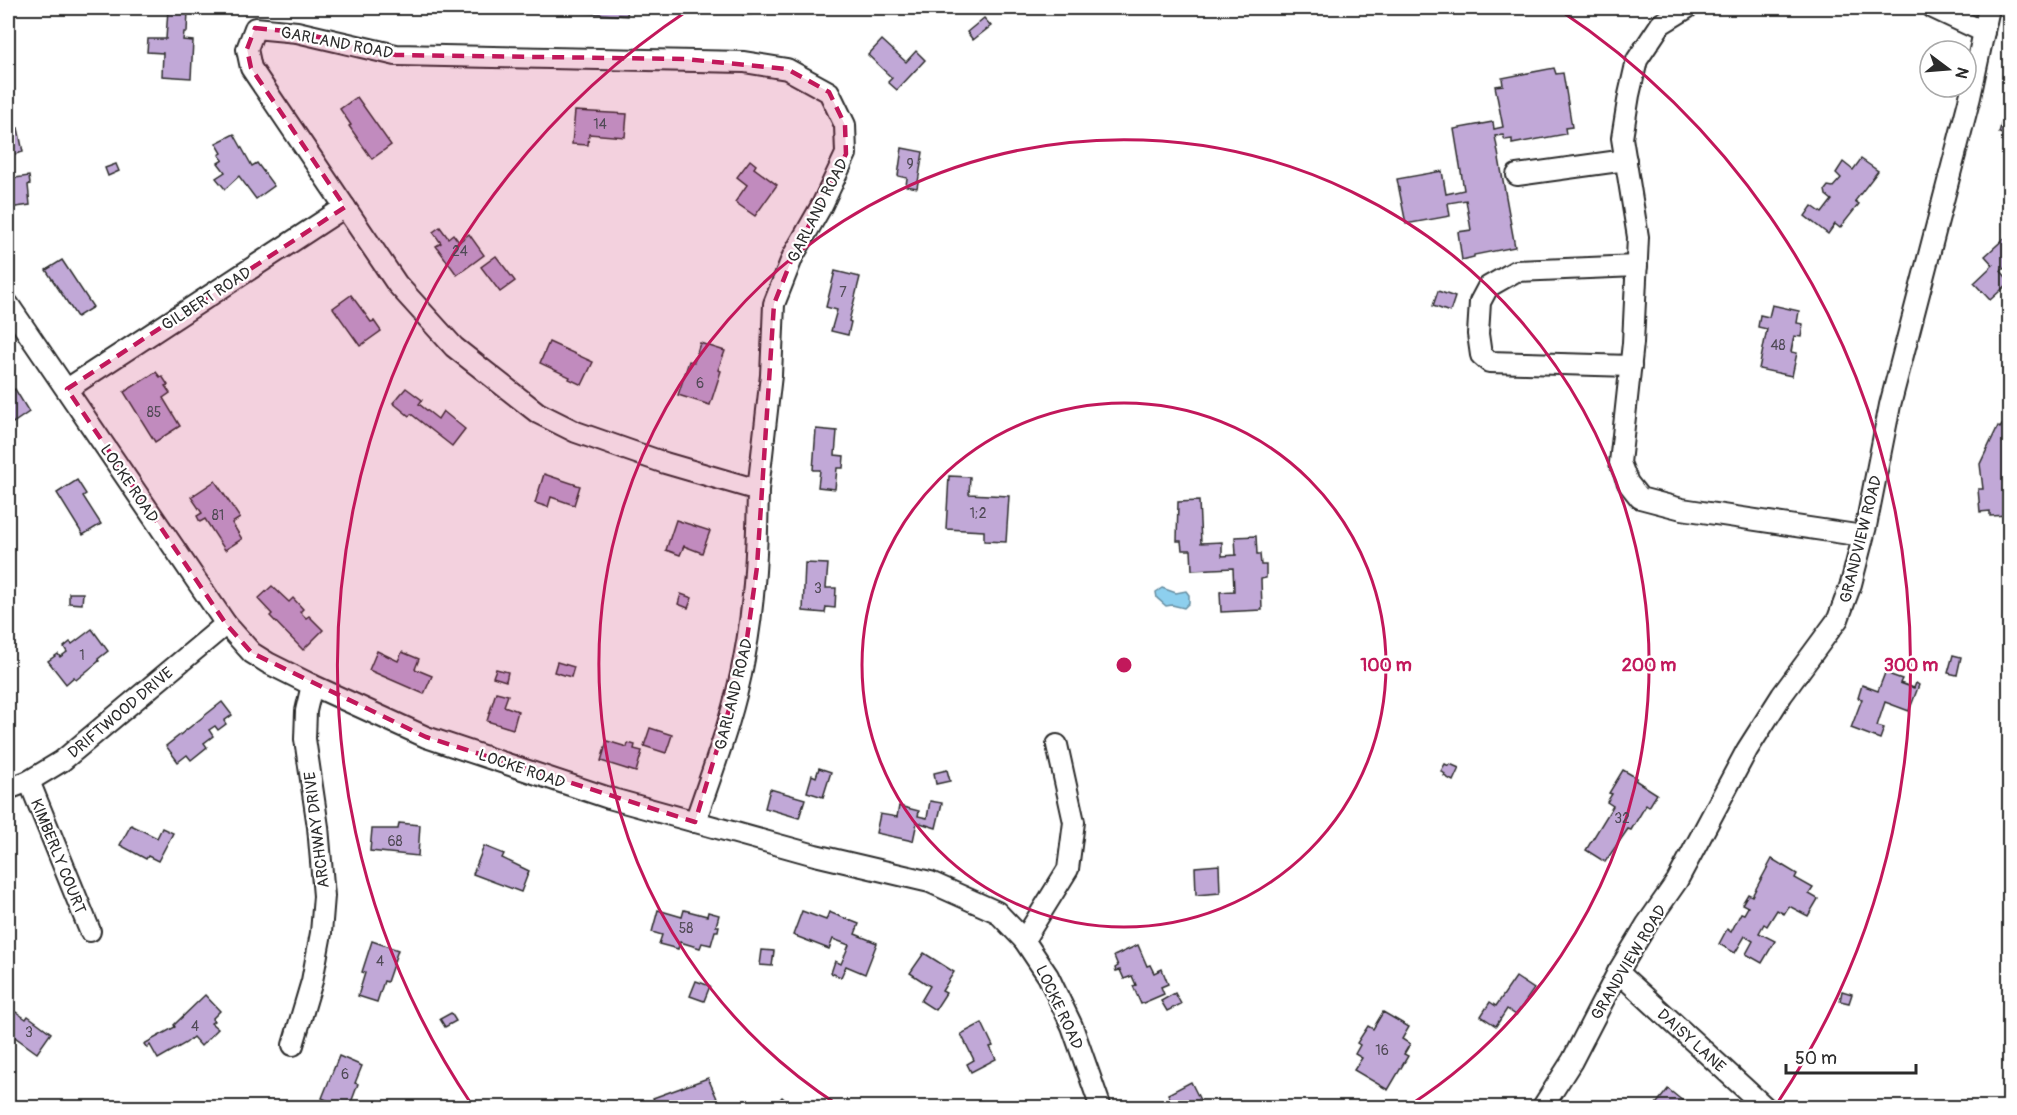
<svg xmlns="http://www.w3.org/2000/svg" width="2017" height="1115" viewBox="0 0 2017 1115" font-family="Pangolin,sans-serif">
	<rect width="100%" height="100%" fill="#fff"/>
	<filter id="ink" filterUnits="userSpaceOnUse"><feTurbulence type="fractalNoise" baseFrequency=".0167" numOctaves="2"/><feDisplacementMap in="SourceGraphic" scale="12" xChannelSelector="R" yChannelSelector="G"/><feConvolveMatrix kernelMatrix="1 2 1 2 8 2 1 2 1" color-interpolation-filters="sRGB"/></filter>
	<g filter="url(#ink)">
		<path fill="#8dcfee" stroke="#668da0" stroke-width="1.5" d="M1162,588l14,5 10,-2 3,4v8l-5,5 -12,-3 -6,1 -9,-8 -1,-6z"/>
		<g fill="#c1a8d7" stroke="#2b2b2b" stroke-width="1.5">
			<path d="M442,8h46v4l-46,-2z"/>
			<path d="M575,8h53l-1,8 -53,-4z"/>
			<path d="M710,8h47v6l-14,1v-3l-33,2z"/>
			<path d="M168,9l20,2 -1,21h-3l-1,8 10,1 -2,37 -29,-2 1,-23 -16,-1 1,-13h18z"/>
			<path d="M984,18l7,8 -18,14 -6,-8z"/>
			<path d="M882,40l24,22 10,-11 9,9 -28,30 -9,-8 4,-4 -24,-23z"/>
			<path d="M1554,68l2,6 7,-1 9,54 -7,1 1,6 -54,10v-5l-7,1 -2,-5 -8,1 20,111 -41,8v2l-12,3 -4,-28 13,-2 -5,-30 -18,3 2,13 -44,8 -9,-45 45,-8 4,23 18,-4 -10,-61 39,-7 1,7 9,-2 -8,-41 8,-1 -1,-7z"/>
			<path d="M357,97l34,48 -19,14 -23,-33 2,-1 -11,-16z"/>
			<path d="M575,111l52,3 -2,23 -36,-3 -1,11 -16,-1z"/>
			<path d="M2004,113l6,1v22l-11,-3z"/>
			<path d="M18,128l5,24 -15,4v-26z"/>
			<path d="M234,134l18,32 5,-3 17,23 -18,13 -17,-23 -14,13 -9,-11 9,-6 -7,-9 5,-3 -4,-5 3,-2 -6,-10z"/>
			<path d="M902,148l21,4 -6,36 -11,-2 1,-8 -9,-2z"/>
			<path d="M1861,159l17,12 -23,30 4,3 -19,24 -5,-4 -7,10 -23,-18 7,-10 10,7 10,-13 -6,-5 -1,-5 3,-4 5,1 8,-9 -5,-5 7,-11 10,8z"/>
			<path d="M750,160l6,5 -2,3 23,17 -22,31 -20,-14 12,-17 -10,-8z"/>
			<path d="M116,164l3,7 -11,5 -3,-8z"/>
			<path d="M29,176l1,8 -2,1 2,20 -21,3 -1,-29z"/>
			<path d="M440,227l8,11 5,-4 6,8 10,-8 15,21 -27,20 -21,-29 5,-3 -8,-11z"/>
			<path d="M2007,236l3,2v25l-9,8 9,11 -20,18 -16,-17 19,-18 -8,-9z"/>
			<path d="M496,256l19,25 -15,11 -19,-25z"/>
			<path d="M62,260l31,47 -16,10 -31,-47z"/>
			<path d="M835,271l25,6 -11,44 2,1 -3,13 -17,-4 6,-21 -11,-3z"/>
			<path d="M1438,291l17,6 -5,15 -17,-6z"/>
			<path d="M351,295l20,27 3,-1 7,10 -21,15 -27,-38z"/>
			<path d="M1772,305l27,6 -2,12 6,1 -2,13 -7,-1 -3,16 6,1 -5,23 -33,-7 8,-40 -9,-2 2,-12 9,2z"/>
			<path d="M549,342l44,20 -11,23 -13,-6 1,-2 -30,-14z"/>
			<path d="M700,343l25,8 -7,19 3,1 -11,34 -32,-10 11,-34 5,1z"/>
			<path d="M156,372l4,5 2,-1 6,9 -3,1 5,7 -7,5 17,28 -25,16 -31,-50z"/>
			<path d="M8,388l2,4 5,-3 14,23 -16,11 -5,-8z"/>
			<path d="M406,388l16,12 -3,4 19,15 5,-8 22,18 -13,17 -41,-32 -2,2 -16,-13z"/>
			<path d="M2002,425l8,3v49l-6,9h6v29l-20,1v-5l-10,1 -2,-23h5l-3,-25 18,-38 2,2z"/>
			<path d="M816,429l21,2 -2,24 9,1 -1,12h-6l-2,21 -17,-2 2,-17h-7z"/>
			<path d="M544,474l36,12 -6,19 -23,-8 -3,10 -13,-4z"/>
			<path d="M949,476l21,1 -1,17 40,2 -3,46 -22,-1v-10l-38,-2z"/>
			<path d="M77,480l9,14 -3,2 18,28 -18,11 -26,-42z"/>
			<path d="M215,481l25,37 -8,5 10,16 -17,11 -20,-31 -5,3 -3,-6 5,-3 -11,-16z"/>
			<path d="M1199,501l2,42 21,-1v14l14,-1 -1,-18 21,-1 1,18h3l1,11h5v13l-5,1 1,31 -41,2 -1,-20 14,-1 -1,-23 -41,2 -1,-20h-9l-1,-9h-4l1,-39z"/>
			<path d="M676,520l34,11 -8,22 -18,-7 -4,9 -14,-5z"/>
			<path d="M805,563l23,1 -2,24h10l-1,20 -9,-1 -1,6 -22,-2z"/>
			<path d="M272,586l17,16 4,-4 10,11 -3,3 6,6 3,-2 14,14 -20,20 -33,-34 2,-2 -14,-15z"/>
			<path d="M69,593h14l-1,11 -13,-1z"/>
			<path d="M681,594l11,4 -4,10 -10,-4z"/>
			<path d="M92,629l16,22 -10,8 1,2 -23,19 -2,-3 -8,7 -18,-23 10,-7 2,3 7,-5 -3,-5 6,-5 2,2z"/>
			<path d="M377,651l21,10 4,-9 17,7 -4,10 17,7 -8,18 -55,-24z"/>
			<path d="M1953,655l8,2 -4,18 -9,-2z"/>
			<path d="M557,662l17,5 -3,10 -17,-5z"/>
			<path d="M496,669l12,3 -2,9 -13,-4z"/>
			<path d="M1885,673l17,6 -2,4 14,5 2,-5 3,2 -10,26 -24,-9 -8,24 7,2 -4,11 -29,-11 11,-29 -4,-1 4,-13 16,6z"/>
			<path d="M496,692l12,3 -4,11 14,5 -5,18 -26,-8z"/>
			<path d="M222,702l10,13 -8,6 2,3 -8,6 -3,-4 -6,4 4,6 -9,7 3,4 -16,13 -4,-5 -9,7 -12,-16z"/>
			<path d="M650,728l22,7 -6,18 -22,-7z"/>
			<path d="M607,741l20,6 1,-4 7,2 -1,4 8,2 -6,21 -35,-11z"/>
			<path d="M1445,764l4,2 1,-2 9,4 -6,13 -9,-5 1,-2 -4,-3z"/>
			<path d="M819,768l12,4 -8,25 -16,-5 5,-17 4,2z"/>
			<path d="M947,770l3,11 -14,3 -2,-11z"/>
			<path d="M1623,770l14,8 -2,2 22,14 -8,13 -3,-2 -15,25 -3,-1 -23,33 -19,-12 27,-44 -6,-4 5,-8 -3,-1z"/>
			<path d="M770,789l35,10 -6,19 -34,-10z"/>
			<path d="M930,801l12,2 -6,25 -19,-6 -4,19 -37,-8 4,-19 17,3 2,-11 20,5 -1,5 9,2z"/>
			<path d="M399,823l21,2 -2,31 -48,-5 2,-22h26z"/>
			<path d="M131,825l26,13 5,-10 11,5 -15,28 -10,-5 -2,3 -26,-14z"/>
			<path d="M484,846l20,8 -2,4 27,13 -8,21 -48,-18z"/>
			<path d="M1772,859l25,15 -2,4 18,10 -4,6 9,5 -10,17 -19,-10 -5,8 -7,-4 -10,16 -3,-2 -5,9 16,8 -13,22 -16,-9 7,-13 -8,-5 -10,17 -16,-9 8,-15 4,3 10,-19 3,1 4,-7 -6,-3 6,-10 4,2z"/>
			<path d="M1219,865l1,28 -24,2 -1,-28z"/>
			<path d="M658,910l24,7 2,-7 23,6 1,-4 11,3 -3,11h3l-1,5h-3l-4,14 -9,-2 -2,5 -20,-6 -2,7 -19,-5 3,-9 -10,-3z"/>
			<path d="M802,911l24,9 3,-8 30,12 -4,10 22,9 -12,31 -19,-8 -5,11 -10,-4 4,-12 6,3 8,-19 -16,-6 -4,10 -36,-14z"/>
			<path d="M372,941l26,9 -11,32 -3,-1 -7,21 -19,-6 7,-23 -3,-1z"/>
			<path d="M1138,945l9,21 3,-1 4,8 8,-4 6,15 -7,3 3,7 -23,10 -8,-18 3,-1 -4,-9 -8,3 -4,-9 -4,1 -1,-3 3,-2 -4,-10z"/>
			<path d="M762,950l12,1 -2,15 -12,-1z"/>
			<path d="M924,953l30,19 -12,19 4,2 -11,17 -14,-9 9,-15 -20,-13z"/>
			<path d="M1516,977l18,12 -18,26 -9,-6 -11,17 -15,-10 9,-14 6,4z"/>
			<path d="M696,981l14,5 -6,15 -14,-5z"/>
			<path d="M1842,991l10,3 -3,9 -9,-2z"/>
			<path d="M1175,993l6,11 -14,7 -6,-10z"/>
			<path d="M205,995l15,16 -8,8 2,2 -3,2 7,6 -17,17 -8,-9 -7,6 -28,16 -8,-14 -3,3 -3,-4 31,-17 -1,-2z"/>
			<path d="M16,1012l10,7 2,-3 23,17 -14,20 -29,-21v-9z"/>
			<path d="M1383,1012l26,15 -7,12 8,5 -6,10 4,2 -20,34 -34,-20 8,-12 -7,-4 5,-9 -3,-2 11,-17 5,3z"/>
			<path d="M451,1013l5,8 -11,6 -5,-8z"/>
			<path d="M982,1023l11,23 -3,1 6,12 -25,13 -4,-8 7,-4 -13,-26z"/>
			<path d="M339,1056l23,10 -7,17 3,1 -9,24h-15l1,-4 -13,-6z"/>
			<path d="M708,1078l11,25 -10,5h-52l-4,-10z"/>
			<path d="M1191,1082l13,26h-29l-7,-14z"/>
			<path d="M1668,1089l21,17 -2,2h-34z"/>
			<path d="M782,1097l12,11h-22z"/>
		</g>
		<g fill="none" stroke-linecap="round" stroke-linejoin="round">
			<g stroke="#2b2b2b" stroke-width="24">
				<g id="minor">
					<path d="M1687,8l-26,16 -24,36 -8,35 -7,43 16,99 -5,106 -13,120 8,20 12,15 42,11 181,27"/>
					<path d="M1933,8l51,24"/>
					<path d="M1517,175l109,-15"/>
					<path d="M8,304l218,320 26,29 16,10 44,22 114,52 183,61 206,57 115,27 67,30 27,28 24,36 24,50 29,82"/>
					<path d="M1631,366l-142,-4 -8,-7 -3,-21 2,-32 8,-15 28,-16 121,-5"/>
					<path d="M67,389l278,-182"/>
					<path d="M29,781l61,150"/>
					<path d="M8,789l21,-8 33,-20 164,-137"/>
					<path d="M695,822c18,-53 39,-107 49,-163 11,-56 13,-112 14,-169l-93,-27 -89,-31 -38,-19 -84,-66 -57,-63 -146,-216 -4,-19 8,-21 42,4 99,23 348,7 43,7 42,23 16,33 1,29 -24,51 -29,51 -19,48 -3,71 -13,115"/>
					<path d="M1024,940l44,-71 6,-47 -17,-77"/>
					<path d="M1618,972l148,136"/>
					<path d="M293,1045l19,-64 9,-48 3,-37 -6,-69 -13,-88 1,-28 6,-26"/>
					<path d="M1542,1108l30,-47 46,-89 29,-48 30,-43 70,-131 35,-55 56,-76 13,-35 15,-58 24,-121 80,-308 19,-89"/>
				</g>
			</g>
			<use href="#minor" stroke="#fff" stroke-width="20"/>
		</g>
	</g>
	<path fill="#c2185b" fill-opacity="0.2" stroke="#c2185b" stroke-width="4.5" stroke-dasharray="12 8" stroke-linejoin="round" d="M255,28l42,4 99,23 289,4 102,10 42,23 16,33 1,29 -53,102 -19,48 -17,263 -13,93 -49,162 -269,-85 -174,-84 -26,-29 -159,-235 278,-182 -94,-139 -4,-19z"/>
	<g fill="none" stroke="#c2185b" stroke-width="3">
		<circle cx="1124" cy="665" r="262"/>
		<path d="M838 1105A525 525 0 1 1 1410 1105"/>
		<path d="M472 1105A787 787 0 0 1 690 9M1558 9A787 787 0 0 1 1776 1105"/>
	</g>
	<g text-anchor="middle" stroke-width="4.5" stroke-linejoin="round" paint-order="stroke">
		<g font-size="14" fill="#504a56">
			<text x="600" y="129">14</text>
			<text x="910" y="169">9</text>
			<text x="460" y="256">24</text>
			<text x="843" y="297">7</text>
			<text x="1778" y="350">48</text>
			<text x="700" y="388">6</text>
			<text x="154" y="417">85</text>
			<text x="978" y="518">1;2</text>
			<text x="218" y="520">81</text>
			<text x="818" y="593">3</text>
			<text x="82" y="660">1</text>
			<text x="1622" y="823">32</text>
			<text x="395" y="846">68</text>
			<text x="686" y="933">58</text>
			<text x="380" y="966">4</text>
			<text x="195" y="1031">4</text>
			<text x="29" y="1037">3</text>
			<text x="1382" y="1055">16</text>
			<text x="345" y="1079">6</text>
		</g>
		<g font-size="16" fill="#2b2b2b" stroke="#fff">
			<text transform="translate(337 42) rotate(11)" y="6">GARLAND ROAD</text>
			<text transform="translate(817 210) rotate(-63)" y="6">GARLAND ROAD</text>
			<text transform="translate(206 298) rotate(-33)" y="6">GILBERT ROAD</text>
			<text transform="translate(130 483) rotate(56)" y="6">LOCKE ROAD</text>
			<text transform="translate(1860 539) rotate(-76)" y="6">GRANDVIEW ROAD</text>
			<text transform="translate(733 694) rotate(-76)" y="6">GARLAND ROAD</text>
			<text transform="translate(120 712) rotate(-40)" y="6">DRIFTWOOD DRIVE</text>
			<text transform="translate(522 768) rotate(19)" y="6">LOCKE ROAD</text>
			<text transform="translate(316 830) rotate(-97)" y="6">ARCHWAY DRIVE</text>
			<text transform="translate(59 856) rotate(68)" y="6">KIMBERLY COURT</text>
			<text transform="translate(1628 962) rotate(-59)" y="6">GRANDVIEW ROAD</text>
			<text transform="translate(1060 1007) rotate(65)" y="6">LOCKE ROAD</text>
			<text transform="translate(1692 1040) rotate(42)" y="6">DAISY LANE</text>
		</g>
	</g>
	<circle cx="1124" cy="665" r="9" fill="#c2185b" stroke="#fff" stroke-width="3"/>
	<g font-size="18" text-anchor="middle" font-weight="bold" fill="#c2185b" stroke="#fff" stroke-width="4.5" stroke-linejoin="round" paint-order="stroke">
		<text x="1386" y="671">100 m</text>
		<text x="1649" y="671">200 m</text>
		<text x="1911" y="671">300 m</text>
	</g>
	<rect width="2017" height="1115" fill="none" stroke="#fff" stroke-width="30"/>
	<rect x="15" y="15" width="1987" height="1085" fill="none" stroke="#2b2b2b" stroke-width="2" filter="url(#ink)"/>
	<g transform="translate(1948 69) rotate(106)"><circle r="28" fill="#ffffff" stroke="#aaaaaa" stroke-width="1.5"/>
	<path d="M0-4.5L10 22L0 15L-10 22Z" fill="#2b2b2b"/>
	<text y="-9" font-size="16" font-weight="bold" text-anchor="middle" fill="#2b2b2b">N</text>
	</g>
	<path d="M1786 1064v9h130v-9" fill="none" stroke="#2b2b2b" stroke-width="3"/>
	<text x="1795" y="1064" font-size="18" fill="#2b2b2b" stroke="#ffffff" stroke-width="4.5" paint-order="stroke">50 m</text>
</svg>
